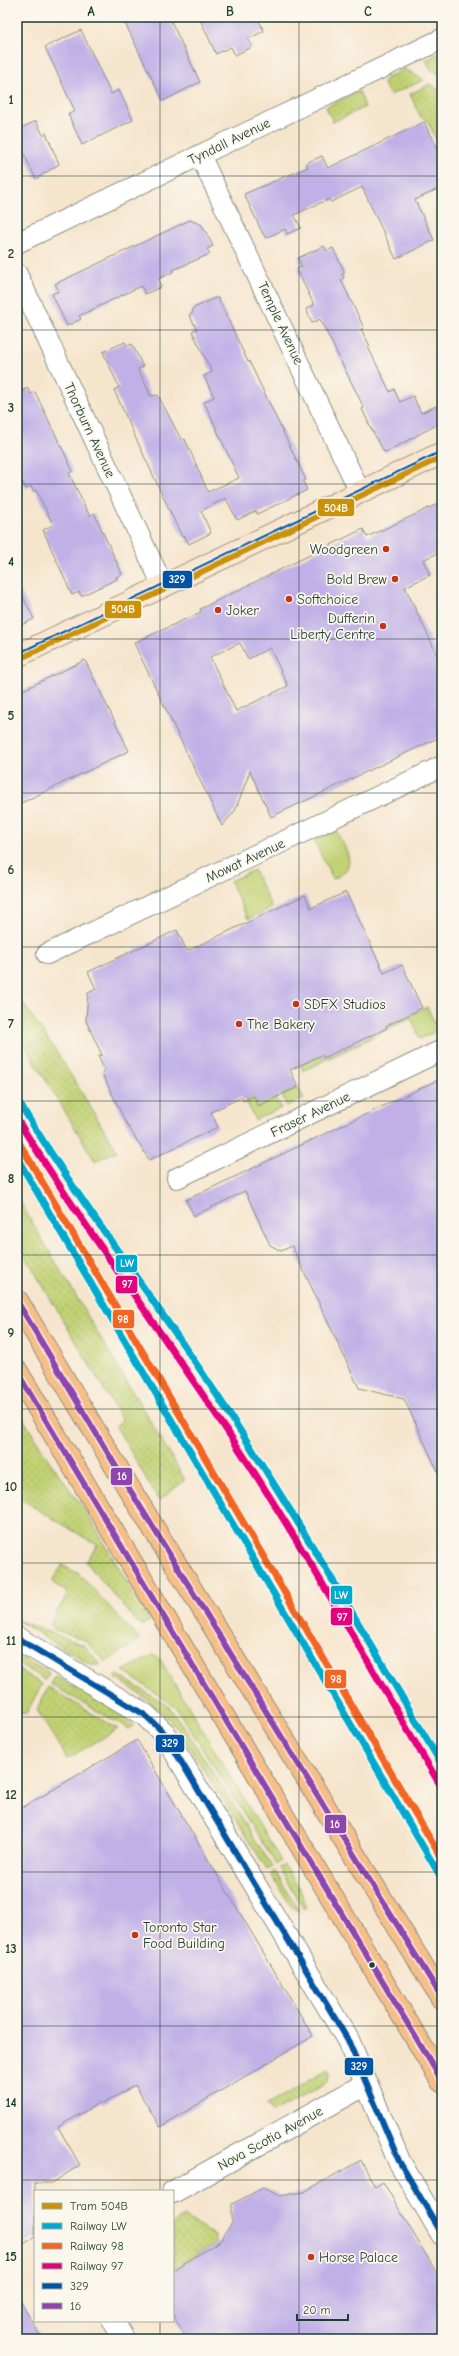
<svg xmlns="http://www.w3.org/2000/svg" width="459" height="2356" viewBox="0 0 459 2356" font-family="'Comic Neue',sans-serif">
	<defs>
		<pattern id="grass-dots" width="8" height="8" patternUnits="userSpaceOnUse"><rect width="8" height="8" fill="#c1d173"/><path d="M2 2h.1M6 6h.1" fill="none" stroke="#a5b464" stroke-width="1.8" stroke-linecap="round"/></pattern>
	</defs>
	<rect width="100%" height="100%" fill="#fbf7ec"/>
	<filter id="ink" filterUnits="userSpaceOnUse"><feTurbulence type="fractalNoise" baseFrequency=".025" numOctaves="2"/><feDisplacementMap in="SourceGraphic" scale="8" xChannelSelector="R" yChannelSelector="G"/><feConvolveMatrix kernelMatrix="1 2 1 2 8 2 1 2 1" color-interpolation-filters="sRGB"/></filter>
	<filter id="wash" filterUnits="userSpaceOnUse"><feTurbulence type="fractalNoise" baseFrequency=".012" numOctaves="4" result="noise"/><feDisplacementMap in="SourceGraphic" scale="16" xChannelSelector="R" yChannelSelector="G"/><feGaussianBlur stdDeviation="0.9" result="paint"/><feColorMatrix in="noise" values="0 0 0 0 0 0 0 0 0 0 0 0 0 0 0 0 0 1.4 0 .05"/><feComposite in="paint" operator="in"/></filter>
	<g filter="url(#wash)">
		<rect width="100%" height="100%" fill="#f6e5cd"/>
		<g fill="url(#grass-dots)" stroke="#708754">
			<path d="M442,52v20l-4,2 -8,-5 -4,-9z"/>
			<path d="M405,69l19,11 -34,15 -7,-12 2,-4z"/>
			<path d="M430,84l9,6 3,7v55l-14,-30 -8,-6 -10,-22z"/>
			<path d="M359,91l6,16 -32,15 -7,-15z"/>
			<path d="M17,995l41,59 59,97 -22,10 -78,-128z"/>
			<path d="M17,1197l168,283 -26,21 -43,-75 6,-6 -105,-178z"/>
			<path d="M17,1409l33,53 35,48 65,111 -7,4 -6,-3 -51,-60 11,-17 -80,-48 4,-21 -4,-6z"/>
			<path d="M62,1565l17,9 61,66 -34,22 -22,-22 -31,-11 -3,-5 18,-31 -15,-10v-4z"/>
			<path d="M17,1620l67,25 17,20h-10z"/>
			<path d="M17,1655l32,18 -4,7 -28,-17z"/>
			<path d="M55,1676l67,38 12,12 -5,3 -79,-45z"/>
			<path d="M48,1687l70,42 -51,30 -30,-49z"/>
			<path d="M329,2069l2,4 -3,9 -56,31 -5,-8z"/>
			<path d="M184,2217l29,18 3,8 -43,27v-46z"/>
		</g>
		<g fill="#c1d173" stroke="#708754">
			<path d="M336,830c9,19 25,37 -3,49l-19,-38z"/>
			<path d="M254,870l18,38 -24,11 -18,-38z"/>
			<path d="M427,1007l11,23 -18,9 -9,-21 -108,53 -2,-6 21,-10 1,3z"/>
			<path d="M298,1087l6,12 -17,7 -5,-11z"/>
			<path d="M254,1096l4,9 18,-8 5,11 -26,12 -9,-20z"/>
			<path d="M153,1655l7,4 121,202 -5,3 -100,-157 -53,-36z"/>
			<path d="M17,1669l25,15 -16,30 -9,-3z"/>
			<path d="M117,1674l51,32 18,24 86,136 -5,3 -88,-138c-18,-23 -38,-37 -63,-53z"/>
			<path d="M284,1865c6,10 26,35 20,45l-25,-42z"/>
			<path d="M275,1871l24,40 -7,-3 -21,-34z"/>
		</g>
		<g id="blocks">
			<g fill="#c0b0e7" fill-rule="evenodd">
				<path d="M122,17h47l31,65 -37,19z"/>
				<path d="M199,17h58l7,14 -16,8 4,8 -17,8 -4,-8 -15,7z"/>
				<path d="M81,30l30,64 8,-4 14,30 -51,25 -14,-31 7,-3 -30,-64z"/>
				<path d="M36,121l7,14 3,-2 13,31 -23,15 -16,-33 3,-1 -6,-12v-3z"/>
				<path d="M424,122l18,38v27l-27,13 19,40 -38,19 -34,-72 -31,15 -2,-3 -35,16 7,13 -14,6 -2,-5 -19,9 -3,-4 -19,-40 64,-27 -2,-4 16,-7 6,12z"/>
				<path d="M190,220l12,5 11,21 -6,3 3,5 -37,16v2l-15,7 3,8 -16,7 -4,-8 -62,30 2,3 -14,7 -15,-32 7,-3 -4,-7z"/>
				<path d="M324,246l3,5 6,-3 12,25 -3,1 2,4 -3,2 23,48 -3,1 9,17 -2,1 22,45 4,-3 6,13 13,-6 8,17 15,-7 6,12v4l-54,29 -4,1 -12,-22 -10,-21 2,-1 -44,-89 -8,4 -6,-14 8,-4 -17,-36 5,-2 -4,-9z"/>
				<path d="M215,298h3l30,64 1,-1 57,119 -3,1 4,9 -50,24 -1,-3 -19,9 -11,-22 -25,13 10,22 -22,11 -4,-8 -3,1 -50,-107 -18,-40 5,-3 -16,-35 22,-10 2,4 5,-2 11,23 -5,2 13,27 7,-1 24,46 3,-2 23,53 31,-14 -35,-76 10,-5 -10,-21 8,-4 -20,-41 5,-2 -8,-14 4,-2 -1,-4z"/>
				<path d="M28,388l2,6 5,-2 38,79 -4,2 17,36 4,7 4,-3 28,61 -6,3 1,2 -36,17 -2,-4 -7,3 -29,-65 10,-5 -11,-23 -6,-12 -3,1 -2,-5 -5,3 -9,-17v-79z"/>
				<path d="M442,502v49l-19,9 7,15 -25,12 37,78v71l-171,81 -21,-46 -15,40 -13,15 -88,-183 67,-31 -1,-3 163,-80 4,8zM240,643l8,16 22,-11 18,38 -52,25 -26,-54z"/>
				<path d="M17,585l17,34 -17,8z"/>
				<path d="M85,660l44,91 -112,54v-112z"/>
				<path d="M346,892l38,81 18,-8 20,43 -36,18 1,2 -64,30 -1,-3 -32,15 8,17 -40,19 -4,-10 -11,5 -1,-4 -31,15 7,15 -69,33 -24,-39 -23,-48 3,-2 -7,-15 4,-1 -16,-34 2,-28 8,-4 -8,-17 89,-42 10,21 118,-56 6,13z"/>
				<path d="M442,1078v402l-38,-81 -45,-11 -67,-142 -11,5 -11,-6 -25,-54 -51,25 -8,-16z"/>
				<path d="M137,1740l176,296 -153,91 -25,-42 -32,19 -2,-2 -43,25 22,38 -28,18h-17v54l-18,11v-437z"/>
				<path d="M361,2160l14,27 8,-5 59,100v57h-255l-14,-24v-45l47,-29 12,-18v-19l31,-16 17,8 24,-4z"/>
				<path d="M17,2296l25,43h-25z"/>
			</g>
		</g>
	</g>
	<g filter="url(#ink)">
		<use href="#blocks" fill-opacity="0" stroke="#8a9180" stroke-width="1"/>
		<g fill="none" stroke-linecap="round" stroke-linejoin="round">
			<g stroke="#8a9180" stroke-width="22">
				<g id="minor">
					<path d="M200,155l160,337"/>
					<path d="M17,243l425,-204"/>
					<path d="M17,274l146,312"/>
					<path d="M47,954l395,-188"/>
					<path d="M177,1178l265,-128"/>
				</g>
			</g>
			<g stroke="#8a9180" stroke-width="24">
				<g id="tertiary">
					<path d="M17,1638l128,77 19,18 184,307 51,121 43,73"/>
					<path d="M173,2192l193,-108"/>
					<path d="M113,2321l10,18"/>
				</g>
			</g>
			<g stroke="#8a9180" stroke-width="24">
				<path id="secondary" d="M17,656l425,-203"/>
			</g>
			<g stroke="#8a9180" stroke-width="24">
				<g id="motorway">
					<path d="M17,1301l110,184 315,513"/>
					<path d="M17,1372l425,709"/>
				</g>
			</g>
			<use href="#minor" stroke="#fff" stroke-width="20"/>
			<use href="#tertiary" stroke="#fff" stroke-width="22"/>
			<use href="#secondary" stroke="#fce5cf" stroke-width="22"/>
			<use href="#motorway" stroke="#f7be87" stroke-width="22"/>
			<g stroke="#fbf7ec" stroke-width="9">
				<g id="bus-1">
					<path d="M17,656l425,-203"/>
					<path d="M17,1638l128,77 19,18 184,307 51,121 43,73"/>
				</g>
			</g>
			<g stroke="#fbf7ec" stroke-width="9">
				<g id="bus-2">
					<path d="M17,1301l110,184 315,513"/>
					<path d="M17,1372l425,709"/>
				</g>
			</g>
			<use href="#bus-1" stroke="#0054a6" stroke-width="6"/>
			<use href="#bus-2" stroke="#8e44ad" stroke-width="6"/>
			<g stroke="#fbf7ec" stroke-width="10">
				<g id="rail-1">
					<path d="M17,1099c61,101 133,194 198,293 80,121 153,248 227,373"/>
					<path d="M17,1158l425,721"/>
				</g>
			</g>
			<g stroke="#fbf7ec" stroke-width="10">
				<path id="rail-2" d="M17,1139l425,720"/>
			</g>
			<g stroke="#fbf7ec" stroke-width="10">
				<path id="rail-3" d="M17,1119c69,112 148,217 220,327 73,111 137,228 205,342"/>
			</g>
			<use href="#rail-1" stroke="#00a9ce" stroke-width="7"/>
			<use href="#rail-2" stroke="#f26522" stroke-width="7"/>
			<use href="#rail-3" stroke="#e5007d" stroke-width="7"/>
			<g stroke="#fbf7ec" stroke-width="9">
				<path id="tram-1" d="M17,660l425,-203"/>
			</g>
			<use href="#tram-1" stroke="#cc910a" stroke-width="6"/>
		</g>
	</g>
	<path fill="none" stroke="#1f3d34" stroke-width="1" stroke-opacity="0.55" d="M160,17v2174M299,17v2322M17,176h425M17,330h425M17,484h425M17,639h425M17,793h425M17,947h425M17,1101h425M17,1255h425M17,1409h425M17,1563h425M17,1717h425M17,1872h425M17,2026h425M17,2180h425M160,2321v18"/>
	<g fill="#c8321e" stroke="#fbf7ec" stroke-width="1.5">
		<circle cx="386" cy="549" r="4"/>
		<circle cx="395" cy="579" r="4"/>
		<circle cx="289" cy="599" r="4"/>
		<circle cx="218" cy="610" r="4"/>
		<circle cx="383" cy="626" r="4"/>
		<circle cx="296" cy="1004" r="4"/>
		<circle cx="239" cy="1024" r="4"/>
		<circle cx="135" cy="1935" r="4"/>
		<circle cx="311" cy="2257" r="4"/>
	</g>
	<circle fill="#1f3d34" stroke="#fbf7ec" stroke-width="1.5" cx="372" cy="1965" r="3.5"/>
	<g text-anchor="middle" stroke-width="3.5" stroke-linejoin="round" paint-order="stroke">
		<g font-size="14" fill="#1f3d34" stroke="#fbf7ec">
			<text transform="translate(229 141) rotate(-26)" y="5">Tyndall Avenue</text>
			<text transform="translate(281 323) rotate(65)" y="5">Temple Avenue</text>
			<text transform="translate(90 430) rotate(65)" y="5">Thorburn Avenue</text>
			<text transform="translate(245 860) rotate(-25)" y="5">Mowat Avenue</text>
			<text transform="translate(310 1114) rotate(-26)" y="5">Fraser Avenue</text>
			<text transform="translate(270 2138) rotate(-29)" y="5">Nova Scotia Avenue</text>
		</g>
		<g font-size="14" fill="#1f3d34" stroke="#fbf7ec" text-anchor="start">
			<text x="378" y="554" text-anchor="end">Woodgreen</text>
			<text x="387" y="584" text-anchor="end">Bold Brew</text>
			<text x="297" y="604">Softchoice</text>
			<text x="226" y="615">Joker</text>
			<text x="375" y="623" text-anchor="end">Dufferin<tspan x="375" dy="16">Liberty Centre</tspan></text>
			<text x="304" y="1009">SDFX Studios</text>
			<text x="247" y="1029">The Bakery</text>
			<text x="143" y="1932">Toronto Star<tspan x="143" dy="16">Food Building</tspan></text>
			<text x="319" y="2262">Horse Palace</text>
		</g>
	</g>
	<g stroke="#fbf7ec" stroke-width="1.5">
		<rect x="317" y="498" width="38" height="19" rx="4" fill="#cc910a"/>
		<rect x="162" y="570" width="31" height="19" rx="4" fill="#0054a6"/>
		<rect x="104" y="600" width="38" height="19" rx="4" fill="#cc910a"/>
		<rect x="115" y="1254" width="23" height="19" rx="4" fill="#00a9ce"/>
		<rect x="115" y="1275" width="23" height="19" rx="4" fill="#e5007d"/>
		<rect x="112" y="1309" width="23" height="20" rx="4" fill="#f26522"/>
		<rect x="110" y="1467" width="23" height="19" rx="4" fill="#8e44ad"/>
		<rect x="330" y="1585" width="23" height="20" rx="4" fill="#00a9ce"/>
		<rect x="330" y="1607" width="23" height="19" rx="4" fill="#e5007d"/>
		<rect x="324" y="1669" width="23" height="20" rx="4" fill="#f26522"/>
		<rect x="155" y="1734" width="30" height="19" rx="4" fill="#0054a6"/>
		<rect x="324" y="1814" width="23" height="20" rx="4" fill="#8e44ad"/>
		<rect x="344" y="2057" width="30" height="19" rx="4" fill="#0054a6"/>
	</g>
	<g font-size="11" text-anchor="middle" font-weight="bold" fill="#fff">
		<text x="336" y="512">504B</text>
		<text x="177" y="583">329</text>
		<text x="123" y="613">504B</text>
		<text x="127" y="1267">LW</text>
		<text x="127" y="1288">97</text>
		<text x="123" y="1323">98</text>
		<text x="122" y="1480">16</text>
		<text x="341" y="1599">LW</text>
		<text x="342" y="1621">97</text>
		<text x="336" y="1683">98</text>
		<text x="170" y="1747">329</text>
		<text x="335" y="1828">16</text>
		<text x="359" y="2070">329</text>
	</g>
	<rect width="459" height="2356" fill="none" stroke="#fbf7ec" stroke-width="44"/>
	<rect x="34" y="2190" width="140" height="132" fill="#fbf7ec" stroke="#a3ada2"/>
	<rect x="42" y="2203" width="20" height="6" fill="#cc910a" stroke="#a3ada2"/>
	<text x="70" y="2210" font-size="12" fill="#1f3d34">Tram 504B</text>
	<rect x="42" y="2223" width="20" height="6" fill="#00a9ce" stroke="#a3ada2"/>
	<text x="70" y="2230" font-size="12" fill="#1f3d34">Railway LW</text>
	<rect x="42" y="2243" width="20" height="6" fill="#f26522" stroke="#a3ada2"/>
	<text x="70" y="2250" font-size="12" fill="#1f3d34">Railway 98</text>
	<rect x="42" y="2263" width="20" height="6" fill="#e5007d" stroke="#a3ada2"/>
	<text x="70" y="2270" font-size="12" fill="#1f3d34">Railway 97</text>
	<rect x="42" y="2283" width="20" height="6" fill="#0054a6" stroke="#a3ada2"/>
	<text x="70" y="2290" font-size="12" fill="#1f3d34">329</text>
	<rect x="42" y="2303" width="20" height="6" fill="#8e44ad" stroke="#a3ada2"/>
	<text x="70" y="2310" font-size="12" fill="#1f3d34">16</text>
	<path d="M297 2314v6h51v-6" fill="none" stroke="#1f3d34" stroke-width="2"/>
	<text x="303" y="2314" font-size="12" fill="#1f3d34" stroke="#fbf7ec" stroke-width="3" paint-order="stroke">20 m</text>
	<rect x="22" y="22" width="415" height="2312" fill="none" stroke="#1f3d34" stroke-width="1.5"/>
	<g font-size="13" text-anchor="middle" font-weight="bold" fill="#1f3d34">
		<text x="91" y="16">A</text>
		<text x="230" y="16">B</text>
		<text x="368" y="16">C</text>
		<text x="11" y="104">1</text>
		<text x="11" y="258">2</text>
		<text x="11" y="412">3</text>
		<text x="11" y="566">4</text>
		<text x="11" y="720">5</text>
		<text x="11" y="874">6</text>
		<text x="11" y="1028">7</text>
		<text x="11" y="1183">8</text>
		<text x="11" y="1337">9</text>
		<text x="11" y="1491">10</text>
		<text x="11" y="1645">11</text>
		<text x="11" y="1799">12</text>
		<text x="11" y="1953">13</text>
		<text x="11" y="2107">14</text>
		<text x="11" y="2261">15</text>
	</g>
</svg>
